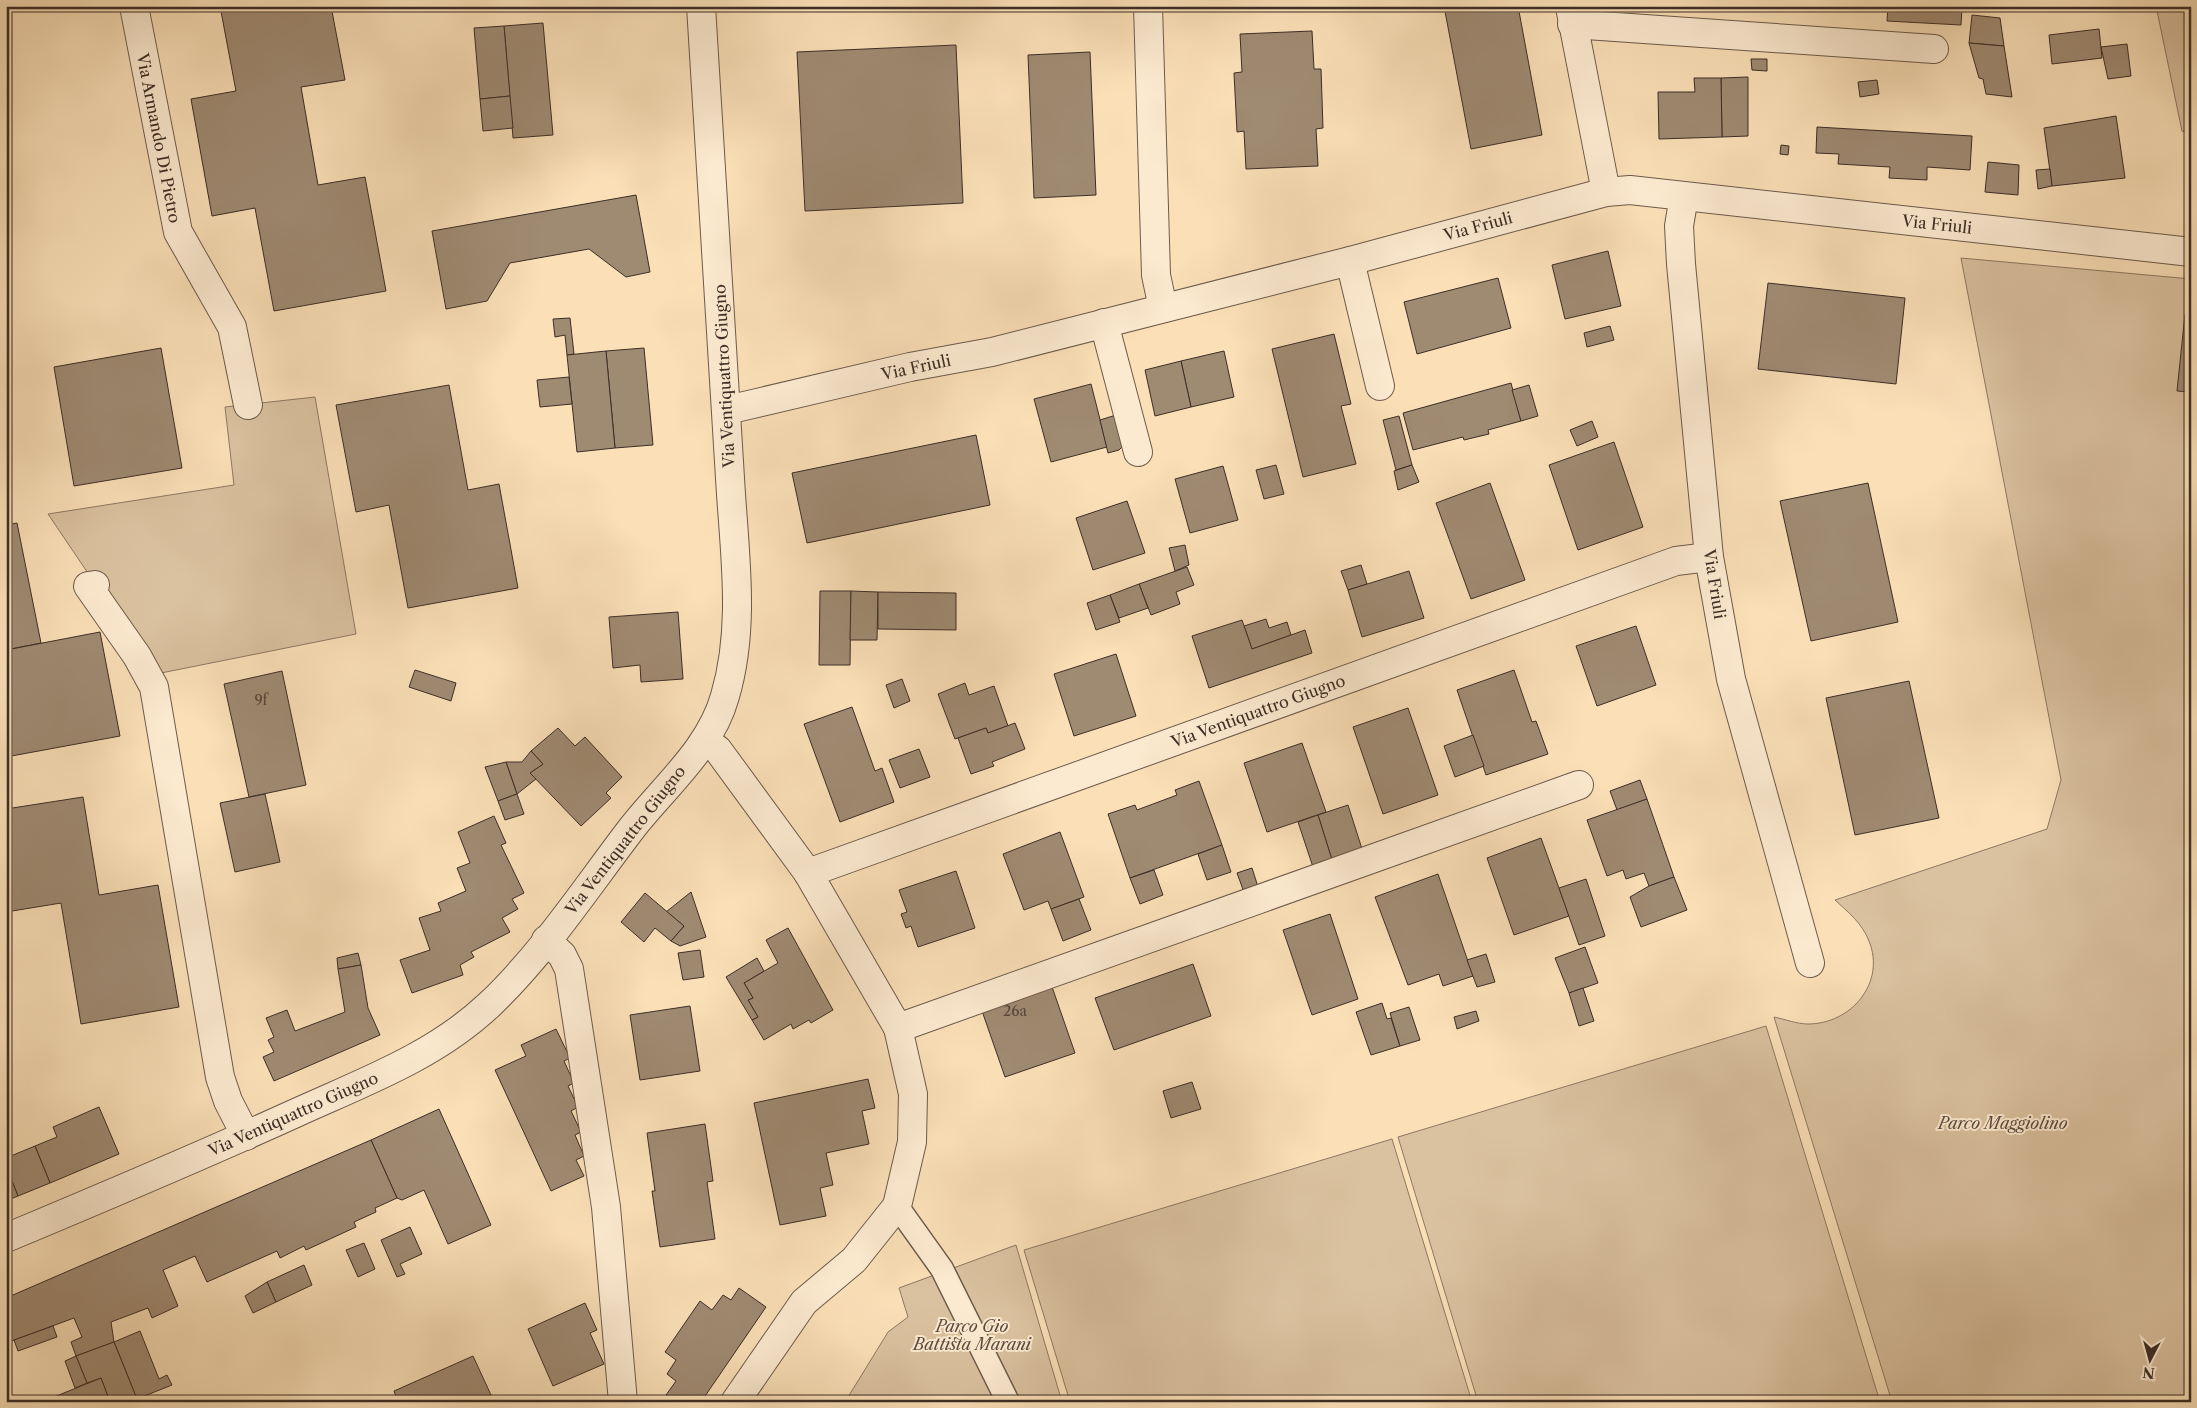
<svg xmlns="http://www.w3.org/2000/svg" width="2197" height="1408" viewBox="0 0 2197 1408" font-family="'Libre Caslon Text',serif">
	<rect width="100%" height="100%" fill="#fadfb7"/>
	<filter id="stains"><feTurbulence type="fractalNoise" baseFrequency=".004" numOctaves="4"/><feColorMatrix values="0 0 0 0 .2 0 0 0 0 .09 0 0 0 0 .02 0 0 0 .5 -.17"/></filter>
	<radialGradient id="worn" r=".72"><stop offset=".6" stop-color="#630" stop-opacity="0"/><stop offset="1" stop-color="#630" stop-opacity=".3"/></radialGradient>
	<g fill="#dac19f" stroke="#8c7863">
		<path d="M2156,6h35v128l-9,-3z"/>
		<path d="M1961,258l230,21v1123h-299l-118,-385c10,2 23,7 34,7 43,0 78,-41 61,-83 -7,-18 -21,-29 -34,-41l212,-71 14,-49z"/>
		<path d="M315,397l41,237 -200,40 -108,-160 186,-29 -9,-78z"/>
		<path d="M1766,1026l114,376h-402l-80,-265z"/>
		<path d="M1392,1139l80,263h-402l-46,-152z"/>
		<path d="M1016,1245l46,157h-217l43,-70 20,-15 -9,-29z"/>
	</g>
	<g fill="#9f8a72" stroke="#3d2e27">
		<path d="M220,6h111l14,74 -44,7 17,98 47,-8 21,114 -112,20 -19,-103 -43,8 -21,-117 45,-8z"/>
		<path d="M1444,6h74l24,129 -71,14z"/>
		<path d="M1888,6l74,1 -1,18 -74,-4z"/>
		<path d="M1972,15l28,3 4,28 -35,-3z"/>
		<path d="M543,23l10,112 -40,3 -9,-112z"/>
		<path d="M504,26l6,70 -30,3 -6,-71z"/>
		<path d="M2099,29l3,29 -50,6 -3,-29z"/>
		<path d="M1312,31l2,38h7l2,59 -7,1 2,37 -72,3 -2,-38 -7,1 -3,-59 8,-1 -2,-38z"/>
		<path d="M1969,43l35,3 8,51 -26,-3 -3,-15 -4,-1z"/>
		<path d="M2127,44l4,32 -23,3 -7,-32z"/>
		<path d="M956,45l7,158 -158,8 -8,-159z"/>
		<path d="M1090,52l6,143 -62,3 -6,-143z"/>
		<path d="M1751,59h16v12l-15,-1z"/>
		<path d="M1748,77v59l-26,1 -1,-59z"/>
		<path d="M1694,78h27l1,59 -63,2 -1,-47h37z"/>
		<path d="M1877,80l2,14 -19,3 -2,-15z"/>
		<path d="M510,96l3,32 -30,3 -3,-32z"/>
		<path d="M2116,116l9,62 -73,8 -8,-58z"/>
		<path d="M1817,127l155,9 -2,34 -43,-3v13l-38,-2 1,-11 -52,-3 1,-10 -23,-1z"/>
		<path d="M1781,145l8,1 -1,9 -8,-1z"/>
		<path d="M1988,162l31,3 -1,30 -33,-3z"/>
		<path d="M2050,169l2,17 -14,3 -2,-19z"/>
		<path d="M636,195l14,77 -24,5 -37,-28 -79,14 -23,38 -41,8 -14,-78z"/>
		<path d="M1608,251l13,55 -56,13 -13,-54z"/>
		<path d="M1498,278l13,50 -94,26 -13,-52z"/>
		<path d="M1768,283l137,15 -9,86 -138,-15z"/>
		<path d="M2185,314l6,1v77l-14,-1z"/>
		<path d="M570,318l4,36 -7,1 -2,-20 -10,2 -2,-18z"/>
		<path d="M1610,326l4,14 -27,7 -3,-14z"/>
		<path d="M1334,334l17,70 -10,2 15,58 -53,13 -31,-128z"/>
		<path d="M161,348l21,120 -108,18 -20,-119z"/>
		<path d="M644,348l9,97 -38,3 -9,-97z"/>
		<path d="M606,351l9,97 -38,4 -10,-97z"/>
		<path d="M1224,351l10,46 -43,10 -10,-46z"/>
		<path d="M1181,361l10,46 -36,9 -10,-46z"/>
		<path d="M569,377l3,27 -32,3 -3,-27z"/>
		<path d="M1511,383l10,38 -33,9 1,4 -25,6 -1,-3 -50,13 -10,-37z"/>
		<path d="M1091,384l16,63 -56,15 -17,-63z"/>
		<path d="M449,385l19,105 31,-6 19,104 -110,20 -19,-103 -33,7 -20,-107z"/>
		<path d="M1529,385l9,31 -17,5 -9,-31z"/>
		<path d="M1116,415l6,32 -3,3 -11,3 -8,-33z"/>
		<path d="M1399,416l13,49 -16,5 -13,-50z"/>
		<path d="M1592,421l6,16 -21,9 -7,-16z"/>
		<path d="M976,435l14,70 -183,38 -15,-70z"/>
		<path d="M1614,442l29,85 -65,23 -29,-85z"/>
		<path d="M1276,465l8,29 -20,5 -8,-29z"/>
		<path d="M1412,465l7,17 -21,8 -4,-19z"/>
		<path d="M1223,466l15,54 -48,13 -15,-54z"/>
		<path d="M1490,483l35,97 -54,19 -35,-96z"/>
		<path d="M1868,483l30,139 -87,19 -31,-140z"/>
		<path d="M1127,501l18,52 -52,17 -17,-52z"/>
		<path d="M17,523l24,120 -35,7v-125z"/>
		<path d="M1185,545l4,20 -14,6 -6,-23z"/>
		<path d="M1361,565l6,19 -19,6 -7,-19z"/>
		<path d="M1187,567l7,18 -18,7 4,12 -29,11 -12,-31z"/>
		<path d="M1409,571l15,47 -62,19 -14,-47z"/>
		<path d="M1139,584l9,24 -29,10 -9,-23z"/>
		<path d="M820,591h31l-1,74h-31z"/>
		<path d="M851,591l27,1 -1,48h-27z"/>
		<path d="M878,592l78,1v37l-78,-1z"/>
		<path d="M1110,595l10,27 -24,8 -9,-27z"/>
		<path d="M678,612l5,67 -42,3 -1,-17 -27,3 -4,-51z"/>
		<path d="M1266,619l3,9 18,-6 4,13 -39,14 -8,-23z"/>
		<path d="M1242,620l10,29 53,-19 7,23 -103,35 -17,-52z"/>
		<path d="M1636,626l20,59 -59,21 -21,-60z"/>
		<path d="M100,632l20,104 -114,21v-107z"/>
		<path d="M1116,654l20,62 -62,20 -20,-62z"/>
		<path d="M415,670l41,13 -5,18 -42,-14z"/>
		<path d="M1514,670l18,52 4,-1 12,33 -62,21 -29,-85z"/>
		<path d="M282,671l24,114 -57,12 -25,-113z"/>
		<path d="M902,679l8,22 -16,7 -8,-23z"/>
		<path d="M1909,681l30,137 -84,17 -29,-137z"/>
		<path d="M965,683l4,12 25,-9 14,40 -20,7 -2,-5 -31,11 -17,-45z"/>
		<path d="M852,707l23,64 7,-3 12,34 -54,20 -36,-98z"/>
		<path d="M1408,708l30,87 -55,19 -30,-87z"/>
		<path d="M1015,723l10,26 -33,13 2,4 -23,8 -13,-36 28,-10 2,5z"/>
		<path d="M558,728l17,18 10,-9 37,40 -16,16 5,5 -30,28 -51,-53 13,-9 -12,-13z"/>
		<path d="M1473,735l11,31 -29,11 -11,-31z"/>
		<path d="M1302,743l24,69 -59,20 -23,-69z"/>
		<path d="M919,749l11,28 -30,11 -11,-28z"/>
		<path d="M531,751l12,13 -13,9 6,6 -19,15 -11,-32h16z"/>
		<path d="M506,762l11,32 -19,7 -13,-34z"/>
		<path d="M1640,780l7,19 -30,11 -7,-19z"/>
		<path d="M1199,781l23,64 -92,33 -22,-64 27,-9 2,5 40,-15 -2,-5z"/>
		<path d="M265,794l15,68 -45,10 -15,-69z"/>
		<path d="M517,794l7,20 -19,6 -7,-19z"/>
		<path d="M83,797l16,98 59,-10 21,122 -98,17 -20,-121 -55,9v-103z"/>
		<path d="M1647,799l27,78 -25,9 -5,-13 -18,6 -3,-9 -16,6 -20,-56z"/>
		<path d="M1348,805l15,47 -30,11 -15,-48z"/>
		<path d="M1318,815l15,48 -19,7 -16,-48z"/>
		<path d="M494,816l12,27 -5,2 23,48 -12,6 6,10 -16,9 8,14 -39,20 3,5 -14,8 3,10 -51,18 -12,-33 30,-10 -11,-32 22,-7 -3,-8 28,-12 -9,-23 13,-5 -12,-31z"/>
		<path d="M1060,832l24,65 -33,12 -3,-8 -24,9 -21,-56z"/>
		<path d="M1541,838l28,78 -55,19 -27,-77z"/>
		<path d="M1222,845l9,27 -24,8 -9,-26z"/>
		<path d="M1252,868l7,22 -14,5 -8,-22z"/>
		<path d="M1154,870l9,25 -23,9 -10,-26z"/>
		<path d="M956,871l19,57 -57,19 -7,-21 -5,2 -5,-14 6,-2 -8,-22z"/>
		<path d="M1438,874l35,102 -30,10 -4,-12 -31,11 -33,-88z"/>
		<path d="M1674,877l13,33 -46,17 -11,-30 19,-11z"/>
		<path d="M1586,879l19,57 -26,9 -20,-57z"/>
		<path d="M691,892l15,45 -26,9 -9,-5 13,-15 -18,-14z"/>
		<path d="M645,893l39,33 -13,15 -16,-13 -11,14 -23,-20z"/>
		<path d="M1079,899l12,31 -28,11 -12,-32z"/>
		<path d="M1330,914l28,85 -46,16 -29,-85z"/>
		<path d="M788,928l45,82 -22,13 -2,-3 -16,9 -2,-5 -27,16 -12,-20 6,-3 -10,-17 5,-2 -9,-15 34,-20 -12,-23z"/>
		<path d="M1585,947l13,36 -29,10 -14,-35z"/>
		<path d="M700,950l4,27 -21,3 -5,-27z"/>
		<path d="M358,953l3,12 -23,4 -1,-11z"/>
		<path d="M1486,954l9,28 -18,5 -10,-27z"/>
		<path d="M757,958l7,13 -20,12 9,15 -5,2 10,17 -6,3 -26,-43z"/>
		<path d="M1193,964l18,52 -97,34 -19,-52z"/>
		<path d="M361,965l7,43 12,27 -106,46 -11,-24 11,-5 -6,-12 6,-3 -8,-19 21,-8 8,21 50,-19 -7,-43z"/>
		<path d="M1051,984l24,69 -70,24 -24,-69z"/>
		<path d="M1583,988l11,33 -15,5 -10,-33z"/>
		<path d="M1382,1003l5,16 4,-1 9,28 -29,9 -15,-43z"/>
		<path d="M690,1006l10,65 -60,9 -10,-65z"/>
		<path d="M1409,1007l11,33 -20,6 -10,-33z"/>
		<path d="M1476,1011l3,10 -22,8 -3,-12z"/>
		<path d="M556,1029l14,29 -6,3 10,22 -6,3 10,21 -7,4 10,21 -6,3 9,21 -8,4 8,16 -33,15 -56,-121 31,-14 -5,-11z"/>
		<path d="M868,1079l7,29 -13,3 7,33 -43,9 7,32 -13,3 6,28 -46,9 -26,-122z"/>
		<path d="M1192,1082l9,27 -30,9 -8,-27z"/>
		<path d="M99,1107l20,47 -69,29 -15,-37 22,-9 -4,-10z"/>
		<path d="M439,1109l52,116 -43,19 -24,-54 -22,10 -5,-2 -26,-58z"/>
		<path d="M705,1124l8,57 -6,1 8,57 -55,8 -8,-56h3l-8,-58z"/>
		<path d="M371,1140l26,58 -22,10 1,4 -22,10 2,5 -50,23 -2,-4 -24,12 -3,-7 -70,31 -12,-26 -32,14 15,36 -26,12 -4,-10 -37,14 3,20 -38,14 -5,-14 11,-5 -8,-19 -68,25v-45z"/>
		<path d="M35,1146l15,37 -32,13 -12,-30v-8z"/>
		<path d="M6,1166l12,30 -12,5z"/>
		<path d="M410,1227l12,27 -22,10 5,10 -8,3 -16,-37z"/>
		<path d="M364,1243l11,26 -17,8 -12,-27z"/>
		<path d="M304,1265l8,20 -36,17 -9,-20z"/>
		<path d="M267,1282l9,20 -23,11 -8,-17z"/>
		<path d="M739,1288l27,19 -65,95h-25l-10,-7 10,-14 -9,-7 9,-14 -11,-8 35,-51 12,9 11,-15 8,5z"/>
		<path d="M585,1303l12,27 -7,3 14,31 -51,22 -25,-57z"/>
		<path d="M53,1326l4,11 -39,14 -4,-11z"/>
		<path d="M140,1331l19,48 8,-4 5,10 -35,14 -23,-57z"/>
		<path d="M114,1342l23,57 1,3h-28l-9,-24 -14,5 -11,-27z"/>
		<path d="M76,1356l11,27 -12,5 -10,-27z"/>
		<path d="M473,1356l18,39 -14,7h-79l-4,-11z"/>
		<path d="M101,1378l9,24h-60l-1,-3z"/>
	</g>
	<g fill="none" stroke-linecap="round" stroke-linejoin="round">
		<g stroke="#6c5a4b" stroke-width="25">
			<path id="service" d="M897,1206l45,63 66,133"/>
		</g>
		<g stroke="#6c5a4b" stroke-width="30">
			<g id="minor">
				<path d="M134,6l44,226 54,95 16,78"/>
				<path d="M1148,6l8,269 7,33"/>
				<path d="M1570,7l36,185"/>
				<path d="M1572,24l362,25"/>
				<path d="M1684,196l-5,30 2,38 28,293 22,122 79,284"/>
				<path d="M1350,261l30,125"/>
				<path d="M1104,323l34,129"/>
				<path d="M727,410l183,-43 82,-15 358,-91 256,-69 24,-2 561,62"/>
				<path d="M95,585l-7,1 49,70 17,31 66,390 8,24 18,35"/>
				<path d="M705,740l13,10 90,123 90,155 15,66 -1,48 -15,64 -43,54 -50,42 -69,100"/>
				<path d="M808,873l868,-312 33,-4"/>
				<path d="M546,940l16,15 7,14 37,238 17,195"/>
				<path d="M898,1028l681,-243"/>
			</g>
		</g>
		<g stroke="#6c5a4b" stroke-width="30">
			<path id="tertiary" d="M6,1238c98,-41 195,-82 292,-126 66,-30 137,-56 191,-107 54,-51 97,-117 143,-177 32,-41 79,-80 93,-132 21,-71 9,-145 5,-218 -10,-157 -19,-315 -29,-472"/>
		</g>
		<use href="#service" stroke="#fcead0" stroke-width="22"/>
		<use href="#minor" stroke="#fcead0" stroke-width="28"/>
		<use href="#tertiary" stroke="#fcead0" stroke-width="28"/>
	</g>
	<g text-anchor="middle" stroke-width="4" stroke-linejoin="round" paint-order="stroke">
		<g font-size="14" fill="#56453a">
			<text x="261" y="705">9f</text>
			<text x="1015" y="1016">26a</text>
		</g>
		<g font-size="16" fill="#3d2e27" stroke="#fcead0">
			<text transform="translate(159 138) rotate(79)" y="6">Via Armando Di Pietro</text>
			<text transform="translate(1937 224) rotate(6)" y="6">Via Friuli</text>
			<text transform="translate(1478 226) rotate(-15)" y="6">Via Friuli</text>
			<text transform="translate(916 367) rotate(-12)" y="6">Via Friuli</text>
			<text transform="translate(724 376) rotate(-93)" y="6">Via Ventiquattro Giugno</text>
			<text transform="translate(1715 584) rotate(81)" y="6">Via Friuli</text>
			<text transform="translate(1258 711) rotate(-20)" y="6">Via Ventiquattro Giugno</text>
			<text transform="translate(625 840) rotate(-52)" y="6">Via Ventiquattro Giugno</text>
			<text transform="translate(293 1114) rotate(-24)" y="6">Via Ventiquattro Giugno</text>
		</g>
		<g font-size="16" font-style="italic" fill="#5c4b3f" stroke="#fcead0">
			<text x="2003" y="1129">Parco Maggiolino</text>
			<text x="972" y="1332">Parco Gio<tspan x="972" dy="18">Battista Marani</tspan></text>
		</g>
	</g>
	<rect width="2197" height="1408" fill="none" stroke="#fadfb7" stroke-width="25"/>
	<rect x="8" y="8" width="2182" height="1393" fill="none" stroke="#3d2e27" stroke-width="2.5"/>
	<rect x="12" y="12" width="2172" height="1383" fill="none" stroke="#3d2e27"/>
	<g transform="translate(2150 1360) rotate(186)" stroke="#fcead0" stroke-width="4" paint-order="stroke">
	<path d="M0-4L9 19L0 12L-9 19Z" fill="#3d2e27"/>
	<text y="-8" font-size="14" font-weight="bold" text-anchor="middle" fill="#3d2e27">N</text>
	</g>
	<rect width="100%" height="100%" filter="url(#stains)"/>
	<rect width="100%" height="100%" fill="url(#worn)"/>
</svg>
